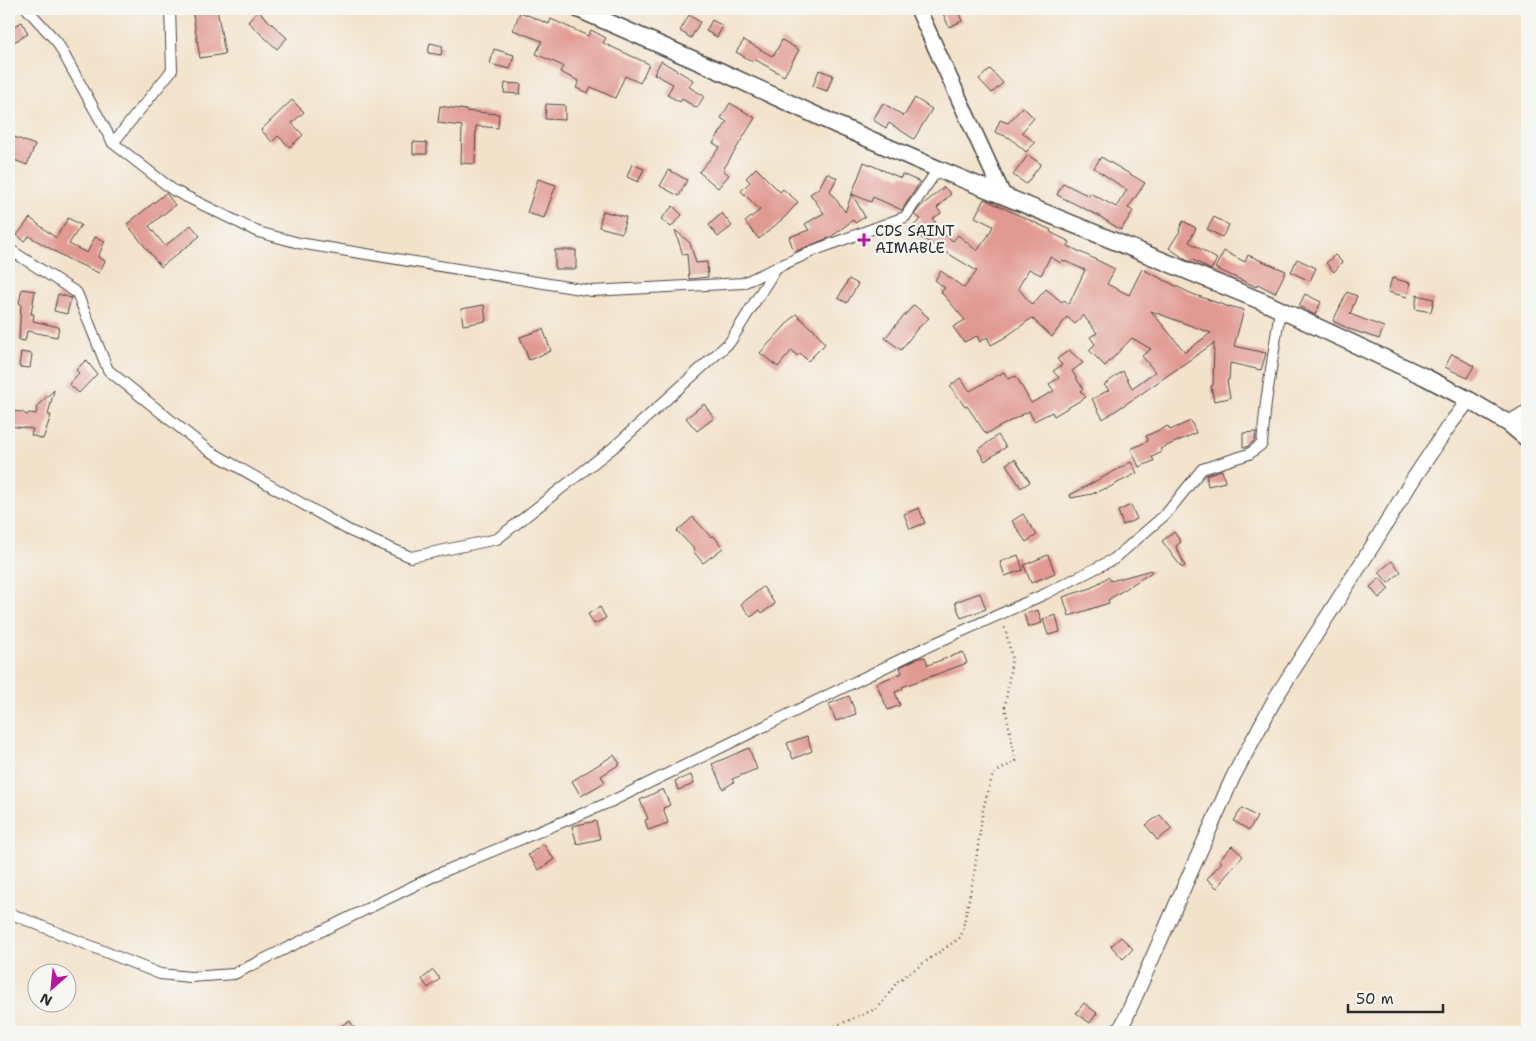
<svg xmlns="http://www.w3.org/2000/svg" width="1536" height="1041" viewBox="0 0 1536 1041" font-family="'Shantell Sans',sans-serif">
	<rect width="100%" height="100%" fill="#f6f6f2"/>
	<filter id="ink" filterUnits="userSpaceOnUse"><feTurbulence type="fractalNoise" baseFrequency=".02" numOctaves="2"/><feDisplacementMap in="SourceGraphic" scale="10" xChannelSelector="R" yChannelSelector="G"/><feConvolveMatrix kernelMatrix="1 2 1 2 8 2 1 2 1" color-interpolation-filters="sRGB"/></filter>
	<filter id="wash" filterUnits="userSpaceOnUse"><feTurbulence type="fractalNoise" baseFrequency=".0096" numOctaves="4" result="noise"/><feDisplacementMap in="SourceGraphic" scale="20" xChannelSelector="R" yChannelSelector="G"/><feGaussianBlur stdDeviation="1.12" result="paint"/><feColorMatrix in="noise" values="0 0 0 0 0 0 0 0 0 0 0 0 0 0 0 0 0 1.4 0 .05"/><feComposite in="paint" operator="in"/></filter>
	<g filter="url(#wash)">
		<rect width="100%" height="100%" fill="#f3e2ca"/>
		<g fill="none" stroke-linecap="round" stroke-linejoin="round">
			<path stroke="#5ba8d4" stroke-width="4" d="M1340,1032h1"/>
		</g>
		<g id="blocks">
			<g fill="#e19a92" fill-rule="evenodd">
				<path d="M192,9h25l8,45 -25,4z"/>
				<path d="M941,9h16l5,12 -13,6z"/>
				<path d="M258,11l29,27 -10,11 -29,-27z"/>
				<path d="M520,12l29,12 2,-5 37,17 3,-6 15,8 -3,5 46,21 -9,19 -15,-7 -10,22 -24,-11 -3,6 -12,-5 3,-7 -19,-9 3,-6 -27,-12 6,-13 -29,-11z"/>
				<path d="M689,15l11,7 -9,16 -11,-7z"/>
				<path d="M712,20l11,6 -6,11 -11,-6z"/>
				<path d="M22,22l6,12 -19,11v-16z"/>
				<path d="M744,40l28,16 1,-2 1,1 8,-15 17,10 -15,26 -30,-17 -2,2 -16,-9z"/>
				<path d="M430,43l13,3 -2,9 -13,-2z"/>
				<path d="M494,49l20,6 -4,14 -20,-5z"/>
				<path d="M661,61l32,19 -4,7 15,9 -7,12 -15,-9 -2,3 -13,-7 6,-11 -19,-10z"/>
				<path d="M990,69l13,14 -11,10 -13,-14z"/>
				<path d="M819,70l14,5 -6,16 -14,-5z"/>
				<path d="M505,83l16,1 -1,10 -16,-1z"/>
				<path d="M915,98l17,11 -18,30 -25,-16 -3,5 -13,-8 10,-17 21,13z"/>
				<path d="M292,100l12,12 -12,11 11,12 -13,12 -12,-11 -6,6 -11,-12z"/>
				<path d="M730,103l25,15 -32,52 6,5 -11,13 -19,-16 21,-25 -7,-4 14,-21 -6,-4z"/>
				<path d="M546,104l19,1v15l-20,-1z"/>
				<path d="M440,106l26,4v1l33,3 -1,14 -22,-2 -1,38 -14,-1 1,-37 -24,-3z"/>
				<path d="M1023,107l11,11 -12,14 13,11 -9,9 -16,-14 -15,-6 5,-12 8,3z"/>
				<path d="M9,135l26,10 -8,20 -18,-7z"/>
				<path d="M413,142l14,1v11h-14z"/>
				<path d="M1028,155l13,9 -15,20 -13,-9z"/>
				<path d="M1101,157l44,26 -17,25 5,3 -12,19 -22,-14 -42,-21 6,-12 26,13 1,-3 26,14 11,-17 -33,-22z"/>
				<path d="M864,162l37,16 1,-4 18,8 -18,28 -29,-13 -2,5 -19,-8 13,23 -10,6 -2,-3 -22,17 -37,15 -5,-15 20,-7 -4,-6 19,-11 -14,-19 9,-6 8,-15 10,5 -7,13 15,21z"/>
				<path d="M632,164l12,5 -6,13 -11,-5z"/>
				<path d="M756,168l24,24 3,-3 15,13 -12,14 -27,23 -14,-17 15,-12 -19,-19 9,-9 -4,-4z"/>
				<path d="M669,170l18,10 -8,16 -19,-10z"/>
				<path d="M538,179l18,6 -12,33 -17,-5z"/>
				<path d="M944,187l7,7 -14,14 4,5 -8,6 10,15 10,7 5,-6 19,16 11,-15 5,-10 -18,-9 9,-18 67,31 -1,2 20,10 -2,4 47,23 -8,15 22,11 13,-26 48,24 39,14v-1l15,4 -10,36 32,7 -5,17 -31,-7 -1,17h-2l3,18 -16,3 -3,-15 2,-1 1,-42 -76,53 -35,23 -11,-20 17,-9 -5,-5 19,-14 9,17 23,-16 -13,-16 9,-7 -19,-11 -27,28 -16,-16 6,-6 -5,-7 7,-4 -14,-18 -8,9 -8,-7 -15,20 -20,-19 -28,20 -13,7 -4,-8 -7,5 -3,-6 -13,6 -11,-15 12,-7 -24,-28 4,-4 -10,-8 6,-9 23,17 13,-17 -68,-41 12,-11 -7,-4 6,-8zM1050,257l11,6 1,-3 23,10 -16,34 -5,-4 -2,2 -16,-13 -14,16 -14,-17 11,-19 12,6zM1151,311l60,22 -26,19z"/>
				<path d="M166,193l9,12 -26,21 16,20 26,-21 9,11 -39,31 -34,-43z"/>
				<path d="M673,206l9,9 -11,12 -10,-8z"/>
				<path d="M603,211l23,6 -4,16 -23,-6z"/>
				<path d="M722,213l10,13 -14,11 -9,-12z"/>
				<path d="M1214,217l15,8 -7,12 -15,-8z"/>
				<path d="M30,218l26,20 12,-20 13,7 -12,19 18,9 8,-16 10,4 -7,16 7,4 -6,12 -31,-14 -39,-23 -5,5 -7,-6z"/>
				<path d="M1183,221l13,7 -7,14 28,17 -6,11 -18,-10 -1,2 -6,-2 -17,-12 11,-17 -1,-1z"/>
				<path d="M675,230l15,13 6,20 11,-1 1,15 -19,2 -2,-25 -4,1z"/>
				<rect x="555" y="250" width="21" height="19"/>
				<path d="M1224,251l21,11 3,-7 38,16 -11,22 -17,-9 -2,3 -41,-19z"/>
				<path d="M1335,255l7,7 -8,10 -8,-9z"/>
				<path d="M1297,259l19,9 -6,13 -19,-9z"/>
				<path d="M1392,278l18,5 -3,14 -19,-5z"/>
				<path d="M849,279l9,5 -11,19 -9,-5z"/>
				<path d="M22,289l13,2 -4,23h3l-1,7 26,6 -2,10 -30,-6 -2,10 -6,-1 2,-36 -2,-1z"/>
				<path d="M1347,292l10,4 -7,18 34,13 -5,12 -30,-10 -16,-8z"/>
				<path d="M58,294l13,4 -4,16 -13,-3z"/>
				<path d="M1305,294l16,8 -6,13 -16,-9z"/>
				<path d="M1417,295l17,4 -3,13 -16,-3z"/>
				<path d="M484,305l2,16 -23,4 -2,-16z"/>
				<path d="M914,305l15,13 -12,11 -16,21 -16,-12 15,-18z"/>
				<path d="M796,314l16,15 1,-1 12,16 -17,17 -8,-8 -3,3 -5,-6 -14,17 -18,-14z"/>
				<path d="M543,329l8,22 -22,9 -9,-23z"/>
				<path d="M1069,350l14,13 -11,8 11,18 -3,2 6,6 -32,19 -2,-4 -18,9 -5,-10 -43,23 -19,-28 -2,1 -15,-21 10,-8 10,13 34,-19 4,7 8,-3 15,27 23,-12 -5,-7 10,-6 -6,-7 9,-6 -5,-6z"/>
				<path d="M21,352l11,2 -2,14 -11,-1z"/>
				<path d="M1452,354l22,12 -7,12 -22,-11z"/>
				<path d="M86,360l11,14 -18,19 -10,-9 10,-11 -3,-3z"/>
				<path d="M54,390l-6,25h3l-8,24 -12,-4 2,-6 -23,-3 2,-15 10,1 5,3 2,-2 7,1 2,-9z"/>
				<path d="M704,404l10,14 -17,13 -11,-13z"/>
				<path d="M1191,421l5,12 -36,16 2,3 -10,5 2,4 -15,6 -8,-18 17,-8 -2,-5 22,-10 2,4z"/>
				<path d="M1256,432l-1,8 -8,7h-4v-14z"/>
				<path d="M998,435l8,12 -21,14 -7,-11z"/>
				<path d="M1015,459l15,23 -9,6 -15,-24z"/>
				<path d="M1131,462l6,11 -31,16v-1l-14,6 -21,4 -1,-3z"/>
				<path d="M1222,470l3,12 -17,4 -2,-11z"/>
				<path d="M1131,505l6,14 -14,6 -5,-14z"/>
				<path d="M919,508l6,15 -15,6 -6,-15z"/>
				<path d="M1023,514l14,21 -11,7 -14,-21z"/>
				<path d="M693,517l18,20 2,-2 10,13 -20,15 -10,-12 2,-1 -18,-19z"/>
				<path d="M1174,532l7,10 -5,4 9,20 -3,2 -20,-27z"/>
				<path d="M1018,555l5,15 -18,6 -5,-14z"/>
				<path d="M1048,555l7,18 -24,10 -7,-18z"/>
				<path d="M1392,561l9,11 -13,11 -9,-11z"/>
				<path d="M1151,570l1,2 -44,28 1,3 -40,13 -6,-19 28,-9 17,-11 3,4z"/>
				<path d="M1380,578l9,11 -10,9 -9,-11z"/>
				<path d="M763,587l12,17 -13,9 -2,-3 -9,7 -10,-13z"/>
				<path d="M980,593l6,16 -25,9 -6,-16z"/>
				<path d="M600,607l6,11 -12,6 -6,-10z"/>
				<path d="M1038,610l4,13 -14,4 -4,-13z"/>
				<path d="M1056,615l4,17 -12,3 -5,-16z"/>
				<path d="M963,652l4,11 -65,24 1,2 -8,3 5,13 -12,5 -12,-27 26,-10 -2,-6 16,-8 9,-2 3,8z"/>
				<path d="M849,696l7,18 -20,7 -7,-17z"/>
				<path d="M807,736l5,15 -19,8 -6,-16z"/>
				<path d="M749,748l8,21 -25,10 2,3 -11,7 -11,-25z"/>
				<path d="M614,755l6,9 -19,12 4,6 -24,14 -9,-15z"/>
				<path d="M691,775l3,9 -16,6 -3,-9z"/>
				<path d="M663,789l7,16 -7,3 5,15 -20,7 -3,-10 3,-1 -8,-19z"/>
				<path d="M1242,808l15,9 -8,13 -15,-9z"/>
				<path d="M1160,815l12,14 -15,11 -11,-15z"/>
				<path d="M596,821l4,18 -23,5 -5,-18z"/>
				<path d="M543,844l11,15 -15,11 -11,-15z"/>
				<path d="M1232,846l11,10 -20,23 1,1 -7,8 -10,-9 15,-17 -3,-2z"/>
				<path d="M1121,937l12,12 -10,10 -12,-13z"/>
				<path d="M433,970l7,9 -12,9 -6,-9z"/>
				<path d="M1084,1003l13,10 -7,10 -14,-10z"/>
				<path d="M350,1021l6,11h-27z"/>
			</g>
		</g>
	</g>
	<g filter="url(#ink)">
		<use href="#blocks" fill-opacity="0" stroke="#494643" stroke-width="1"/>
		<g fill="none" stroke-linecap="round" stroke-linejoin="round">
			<g stroke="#494643" stroke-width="12">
				<g id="minor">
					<path d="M27,9l30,33 56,101 60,47 85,42 41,11 293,48 151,-8 72,-33 90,-33 33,-48"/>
					<path d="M113,143l59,-73 -2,-61"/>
					<path d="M9,249l68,44 31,77 100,80 142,81 61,26 86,-18 117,-92 116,-105 46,-74"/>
					<path d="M9,913l151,61 30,3 44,-3 206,-101 170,-71 310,-152 125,-56 69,-35 52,-45 36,-45 47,-15 13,-10 4,-42 14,-92"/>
				</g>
			</g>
			<g stroke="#494643" stroke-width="16">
				<g id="tertiary">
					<path d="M1508,423l19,-11"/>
					<path d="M1117,1032l6,-8 110,-247 43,-80 97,-152 39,-64 36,-54 21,-27"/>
				</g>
			</g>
			<g stroke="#494643" stroke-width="18">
				<path id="secondary" d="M918,9l85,186"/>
			</g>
			<g stroke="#494643" stroke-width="19">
				<path id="primary" d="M578,9l144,63 115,53 101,44 328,134 159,74 44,23 39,23 19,16"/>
			</g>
			<path stroke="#494643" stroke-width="2.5" stroke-dasharray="1 4" stroke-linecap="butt" d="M821,1032l57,-24 20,-27 63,-44 13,-62 9,-66 10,-35 23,-13 -11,-54 7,-49 -8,-34"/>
			<use href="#minor" stroke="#fff" stroke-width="10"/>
			<use href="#tertiary" stroke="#fff" stroke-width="14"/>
			<use href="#secondary" stroke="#fff" stroke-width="15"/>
			<use href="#primary" stroke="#fff" stroke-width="16"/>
		</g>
	</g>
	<path fill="#b5179e" stroke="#f6f6f2" stroke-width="2" d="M861.5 232.5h5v5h5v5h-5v5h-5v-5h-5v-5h5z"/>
	<g text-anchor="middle" stroke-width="4.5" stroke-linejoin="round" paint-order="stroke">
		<g font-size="15" fill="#2b2b2b" stroke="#f6f6f2" text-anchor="start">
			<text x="875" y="236">CDS SAINT<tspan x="875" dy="17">AIMABLE</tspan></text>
		</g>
	</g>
	<rect width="1536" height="1041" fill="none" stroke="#f6f6f2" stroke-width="30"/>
	<g transform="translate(52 988) rotate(207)"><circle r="24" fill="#f6f6f2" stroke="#a5a5a2"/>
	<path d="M0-4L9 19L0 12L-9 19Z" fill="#b5179e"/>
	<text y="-8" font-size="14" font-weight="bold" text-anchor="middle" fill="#2b2b2b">N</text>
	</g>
	<path d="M1348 1004v8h95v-8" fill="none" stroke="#2b2b2b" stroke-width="2.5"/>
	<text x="1356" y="1004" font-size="15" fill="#2b2b2b" stroke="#f6f6f2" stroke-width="4" paint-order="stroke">50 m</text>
</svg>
